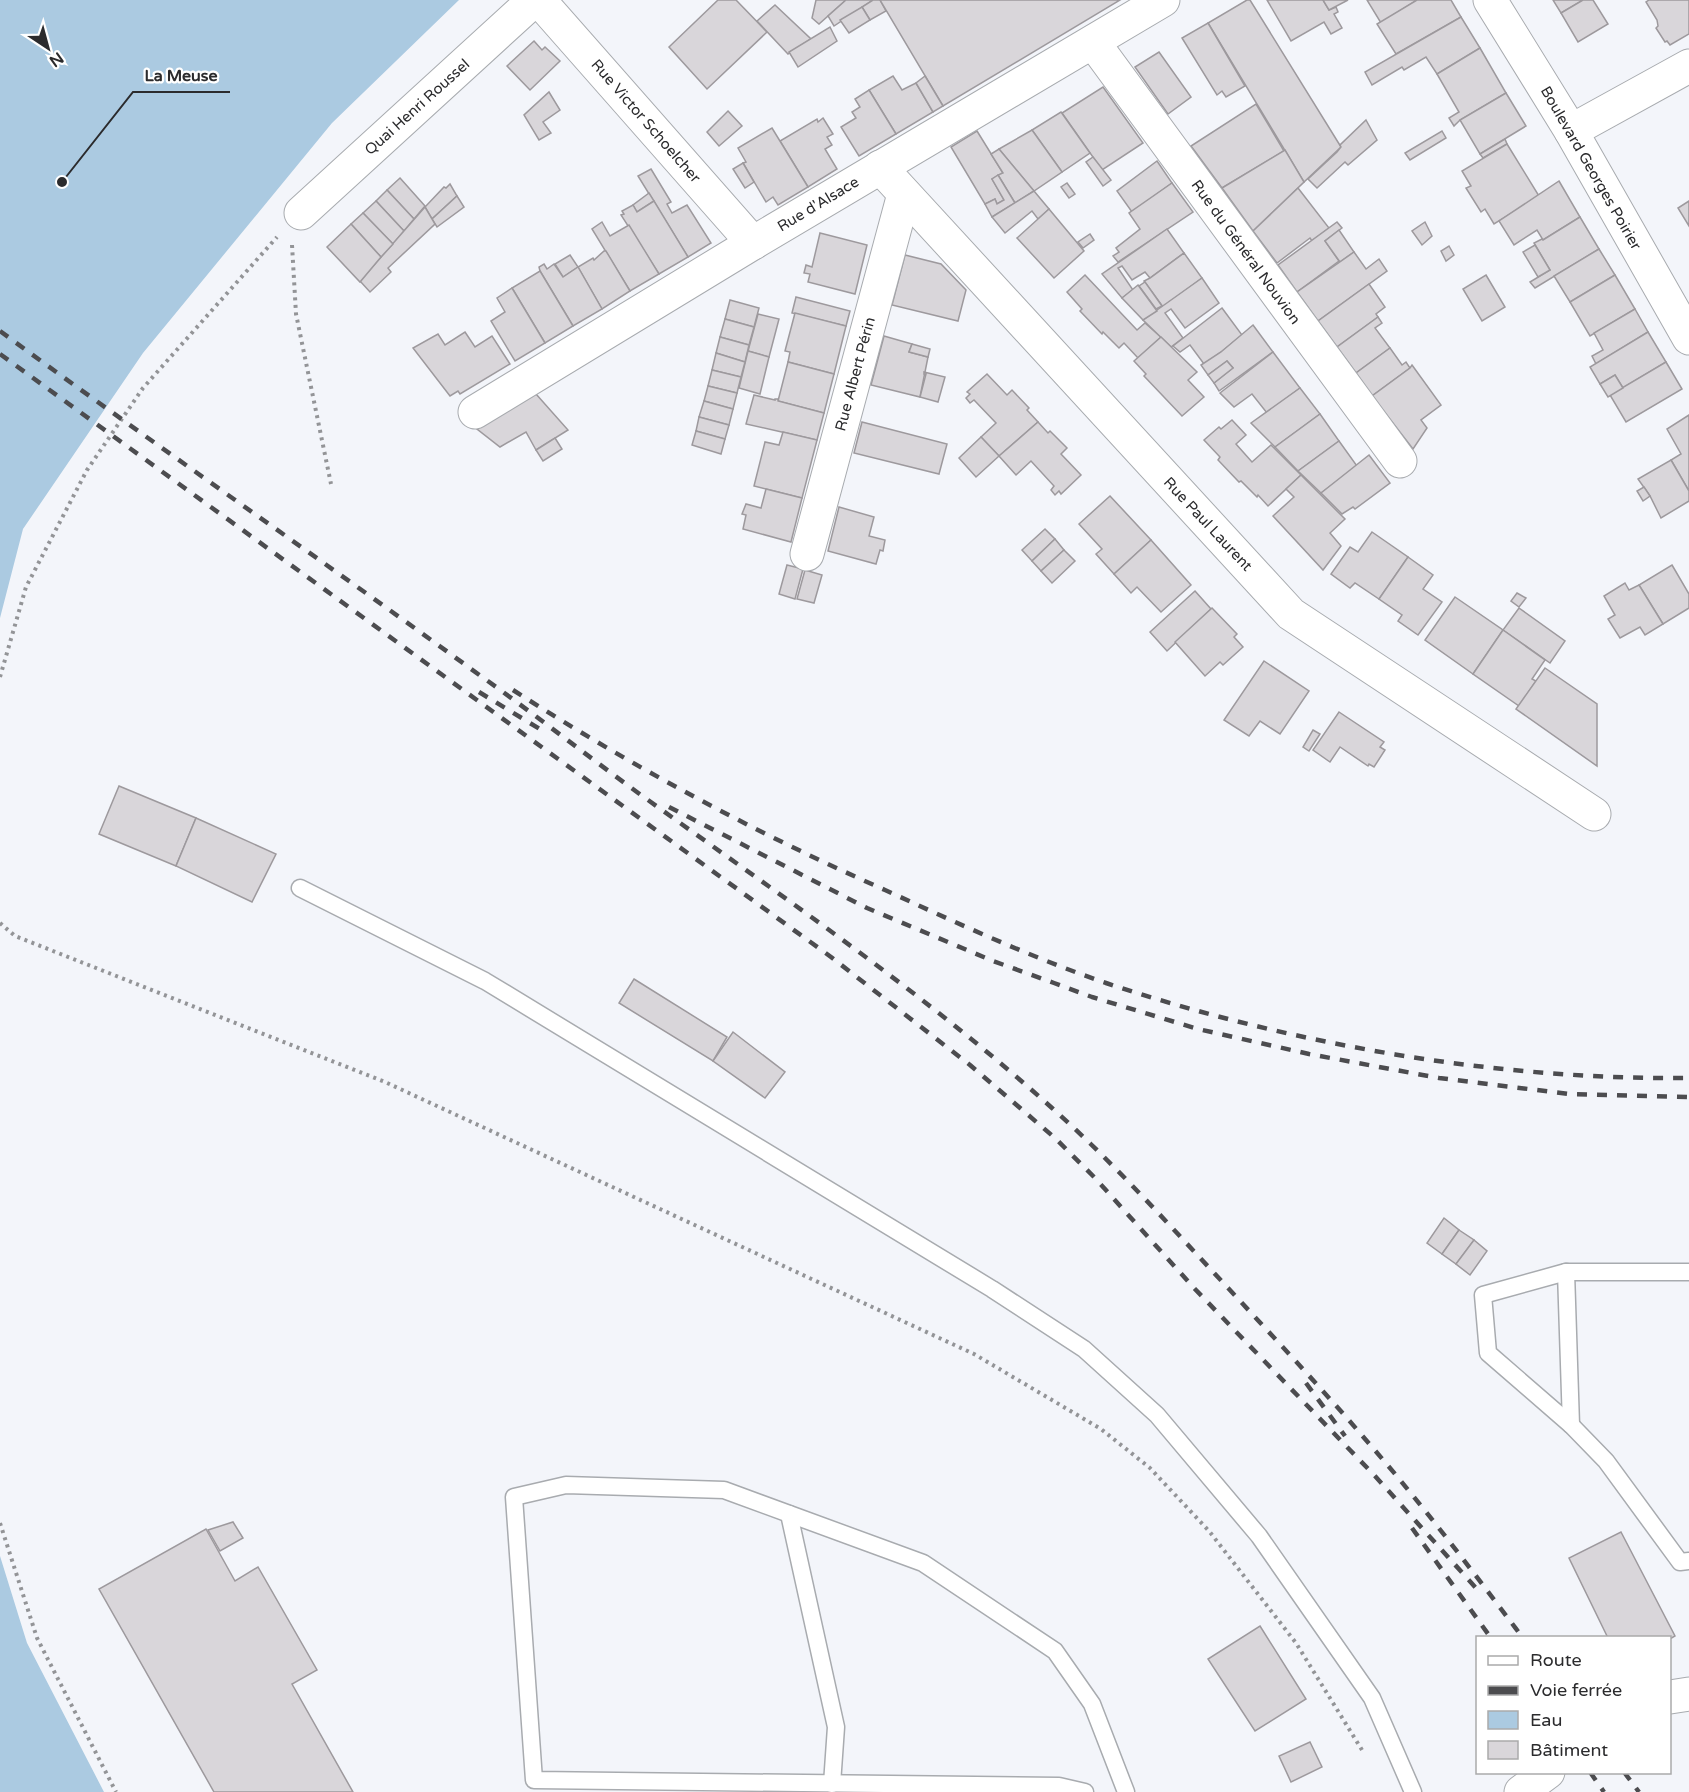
<svg xmlns="http://www.w3.org/2000/svg" width="1689" height="1792" viewBox="0 0 1689 1792" font-family="'Varela Round',sans-serif">
	<rect width="100%" height="100%" fill="#f3f5fa"/>
	<g fill="#abcae1">
		<path d="M0,0h459l-127,123 -189,230 -120,176 -23,89z"/>
		<path d="M0,1556l27,87 77,149h-104z"/>
	</g>
	<g fill="#d9d6da" stroke="#9d999d" stroke-width="1.5">
		<path d="M718,0h18l31,32 -60,57 -38,-42z"/>
		<path d="M816,0h30l-27,24 -7,-6z"/>
		<path d="M846,0h27l-39,26 -6,-10z"/>
		<path d="M873,0h7l6,11 -16,9 -8,-13z"/>
		<path d="M880,0h240l-177,106z"/>
		<path d="M1247,0h3l91,147 -37,35 -96,-159z"/>
		<path d="M1267,0h56l6,10 7,-3 2,5 -4,2 8,14 -11,6 -7,-12 -33,19z"/>
		<path d="M1323,0h25l-19,10z"/>
		<path d="M1367,0h50l-36,23z"/>
		<path d="M1417,0h34l10,17 -65,37 -19,-30z"/>
		<path d="M1553,0h30l-22,13z"/>
		<path d="M1583,0h10l15,24 -30,18 -17,-29z"/>
		<path d="M1649,0h40v34l-19,11 -3,-4 -2,1 -9,-14 2,-2 -1,-6 -11,-18z"/>
		<path d="M775,5l36,34 -23,15 -31,-33z"/>
		<path d="M862,7l8,13 -21,13 -9,-13z"/>
		<path d="M1461,17l19,31 -43,26 -11,-17 -22,13 -2,-3 -30,18 -7,-13z"/>
		<path d="M1208,23l37,63 -19,11 -4,-6 -5,4 -35,-57z"/>
		<path d="M830,27l7,14 -39,26 -9,-15z"/>
		<path d="M534,41l8,9 3,-3 15,14 -30,29 -23,-24z"/>
		<path d="M1480,48l26,45 -46,27 -6,6 -5,-8 10,-6 -22,-38z"/>
		<path d="M1159,52l32,45 -23,17 -33,-47z"/>
		<path d="M893,76l9,14 14,-7 17,29 -37,22 -27,-44z"/>
		<path d="M925,76l18,30 -10,6 -17,-29z"/>
		<path d="M1103,87l40,56 -41,27 -40,-57z"/>
		<path d="M869,90l27,44 -37,22 -18,-29 15,-9 -4,-6 8,-5 -5,-8z"/>
		<path d="M549,92l11,18 -17,12 8,11 -12,7 -15,-25z"/>
		<path d="M1506,93l20,33 -46,28 -20,-34z"/>
		<path d="M1256,104l28,47 -62,37 -31,-42z"/>
		<path d="M728,111l14,15 -23,20 -12,-14z"/>
		<path d="M1061,112l29,41 -28,19 -30,-42z"/>
		<path d="M823,118l10,16 -6,3 5,8 -7,4 12,20 -29,18 -28,-46 37,-22 1,3z"/>
		<path d="M1366,120l11,20 -29,25 -3,-3 -28,26 -9,-9 29,-27 4,-5 -1,-2z"/>
		<path d="M772,128l36,59 -30,18 -5,-8 -7,5 -23,-39 3,-1 -8,-14z"/>
		<path d="M1032,130l30,42 -28,19 -35,-42z"/>
		<path d="M977,131l26,42 -11,6 12,21 -7,4 -2,-5 -10,5 -34,-57z"/>
		<path d="M1442,131l4,7 -36,22 -5,-7z"/>
		<path d="M1505,139l2,5 -24,14 -3,-4z"/>
		<path d="M1507,144l32,52 -45,28 -9,-15 -4,3 -15,-24 5,-2 -9,-15z"/>
		<path d="M999,149l35,42 -19,12 -17,-28 5,-2 -12,-19z"/>
		<path d="M1285,150l19,32 -51,49 -31,-43z"/>
		<path d="M1093,157l18,23 -8,6 -17,-24z"/>
		<path d="M1157,161l15,22 -40,29 -15,-21z"/>
		<path d="M743,163l11,19 -9,6 -12,-19z"/>
		<path d="M651,169l20,33 -4,2 5,9 15,-8 24,38 -23,14 -50,-81z"/>
		<path d="M998,175l17,28 -23,14 -7,-13 10,-5 2,5 7,-4 -12,-21z"/>
		<path d="M400,178l25,28 -11,13 -27,-29z"/>
		<path d="M1559,181l21,36 -37,23 -6,-10 -23,15 -15,-24z"/>
		<path d="M1067,183l8,11 -6,4 -8,-11z"/>
		<path d="M1172,183l21,29 -75,50 -5,-6 6,-4 -3,-4 24,-19 -11,-16z"/>
		<path d="M450,184l7,12 -25,23 -7,-12 19,-20 2,1z"/>
		<path d="M1298,188l31,40 -17,13 -2,-3 -33,25 -24,-32z"/>
		<path d="M387,190l27,29 -10,12 -28,-30z"/>
		<path d="M1034,191l15,18 -11,10 -6,-8 -27,22 -13,-16z"/>
		<path d="M649,193l5,8 -17,11 -4,-7z"/>
		<path d="M457,196l7,11 -27,20 -5,-8z"/>
		<path d="M376,201l28,30 -11,13 -30,-31z"/>
		<path d="M654,201l34,56 -29,17 -38,-59 3,-1 -2,-3 11,-6 4,7z"/>
		<path d="M1689,201v25l-11,-18z"/>
		<path d="M425,207l10,17 -47,44 3,4 -21,20 -10,-11z"/>
		<path d="M1049,209l35,42 -30,27 -37,-40z"/>
		<path d="M363,213l30,31 -12,13 -30,-33z"/>
		<path d="M1580,217l19,32 -64,39 -5,-6 20,-12 -16,-27 8,-4 1,1z"/>
		<path d="M602,222l8,14 19,-11 30,49 -29,17 -38,-62z"/>
		<path d="M1337,222l5,6 -17,13 14,20 -42,31 -19,-27z"/>
		<path d="M1425,222l7,14 -10,9 -10,-14z"/>
		<path d="M351,224l30,33 -21,25 -33,-35z"/>
		<path d="M1167,229l17,24 -34,25 -5,-6 -13,8 -10,-14 -4,2 15,22 -11,8 -20,-24z"/>
		<path d="M1339,230l15,22 -14,10 -15,-21z"/>
		<path d="M820,233l47,12 -12,49 -47,-12 2,-8 -6,-1 2,-8 6,2z"/>
		<path d="M1090,234l4,6 -11,8 -5,-6z"/>
		<path d="M1535,245l15,25 -12,7 -15,-25z"/>
		<path d="M1449,246l5,9 -8,6 -5,-10z"/>
		<path d="M1599,249l16,26 -45,27 -16,-26z"/>
		<path d="M604,251h2l24,40 -28,18 -24,-42 15,-9 1,2z"/>
		<path d="M1354,252l12,17 13,-10 8,12 -69,50 -21,-29z"/>
		<path d="M1184,253l18,25 -39,29 -19,-26 6,-3z"/>
		<path d="M570,255l8,12 -15,10 -8,-13z"/>
		<path d="M905,255l36,9 25,26 -8,31 -66,-16z"/>
		<path d="M544,264l3,5 7,-5 9,13 15,-10 24,42 -29,17 -33,-55 -1,-4z"/>
		<path d="M540,271l33,55 -28,17 -33,-55z"/>
		<path d="M1085,275l52,55 8,-7 16,14 -23,21 -14,-15 -5,5 -16,-16 -1,2 -22,-23 2,-2 -15,-17z"/>
		<path d="M1486,275l19,32 -23,14 -19,-32z"/>
		<path d="M1615,275l20,34 -45,27 -20,-34z"/>
		<path d="M1202,278l17,25 -34,25 -14,-19 -6,4 18,25 -12,9 -28,-27z"/>
		<path d="M1145,282l17,24 -6,3 -17,-23z"/>
		<path d="M1369,284l16,23 -9,7 2,3 -41,30 -19,-26z"/>
		<path d="M1138,285l19,26 -14,9 -21,-22z"/>
		<path d="M512,288l33,55 -30,18 -24,-40 14,-9 -8,-14z"/>
		<path d="M796,297l54,14 -4,15 -54,-13z"/>
		<path d="M730,300l29,8 -5,19 -29,-8z"/>
		<path d="M1222,308l20,27 -21,17 -17,12 -14,-19 -10,7 -7,-6z"/>
		<path d="M1635,309l13,23 -52,32 -4,-8 11,-6 -9,-17z"/>
		<path d="M795,313l51,13 -12,48 -46,-12 2,-10 -5,-1z"/>
		<path d="M758,314l21,5 -10,38 -21,-6z"/>
		<path d="M1378,317l4,6 -7,5 15,20 -34,25 -19,-26z"/>
		<path d="M725,319l29,8 -5,18 -29,-8z"/>
		<path d="M1253,325l20,27 -54,39 -5,-8 19,-15 -6,-7 -19,14 -7,-10 20,-13z"/>
		<path d="M465,332l10,15 17,-11 18,28 -50,30 -2,-3 -8,5 -37,-48 25,-14 7,11z"/>
		<path d="M1648,332l18,30 -43,26 -8,-13 -15,9 -10,-17z"/>
		<path d="M884,336l28,8 -3,8 19,5 -8,40 -49,-12z"/>
		<path d="M720,337l29,8 -4,17 -29,-9z"/>
		<path d="M1161,337l36,35 -9,8 16,17 -22,19 -38,-40 2,-2 -12,-13z"/>
		<path d="M912,344l18,5 -2,8 -19,-5z"/>
		<path d="M1390,348l12,17 4,-3 4,6 -38,28 -16,-23z"/>
		<path d="M748,351l21,6 -9,37 -21,-6z"/>
		<path d="M1273,352l27,36 -33,25 -15,-19 -18,13 -14,-14z"/>
		<path d="M716,353l29,9 -4,15 -29,-7z"/>
		<path d="M1227,361l6,7 -19,15 -6,-8z"/>
		<path d="M788,362l46,12 -10,39 -46,-12z"/>
		<path d="M1666,362l16,27 -56,33 -16,-27z"/>
		<path d="M1412,365l29,40 -20,15 6,8 -14,21 -41,-53 38,-28z"/>
		<path d="M712,370l29,7 -4,16 -29,-7z"/>
		<path d="M924,372l21,5 -7,25 -18,-5 6,-23h-2z"/>
		<path d="M987,374l20,21 5,-5 17,18 -2,2 11,12 -39,34 -18,-19 15,-14 -22,-23 -4,3 -4,-5 4,-4 -3,-2z"/>
		<path d="M1615,375l8,13 -15,9 -8,-13z"/>
		<path d="M708,386l29,7 -4,16 -29,-8z"/>
		<path d="M1300,388l20,26 -45,33 -24,-24z"/>
		<path d="M536,394l32,36 -32,20 -10,-18 -26,15 -23,-18z"/>
		<path d="M754,395l21,5v-1h3v2l46,12 -7,27 -71,-16z"/>
		<path d="M704,401l29,8 -4,16 -30,-8z"/>
		<path d="M1320,414l19,27 -41,30 -23,-24z"/>
		<path d="M1689,415v76l-18,-31 10,-6 -14,-25z"/>
		<path d="M699,417l30,8 -4,14 -29,-8z"/>
		<path d="M1232,420l14,15 -10,9 16,18 19,-17 30,30 -33,31 -10,-11 -1,2 -16,-16 -2,1 -21,-22 2,-3 -16,-17 15,-13 2,2z"/>
		<path d="M862,422l85,22 -8,30 -85,-21z"/>
		<path d="M1038,422l10,11 2,-2 17,17 -6,6 20,21 -20,19 -2,-3 -4,4 -4,-5 3,-4 -23,-25 -15,14 -17,-19z"/>
		<path d="M696,431l29,8 -4,15 -29,-9z"/>
		<path d="M783,432l34,8 -15,58 -48,-12 11,-44 14,3z"/>
		<path d="M981,437l18,19 -23,21 -17,-19z"/>
		<path d="M555,438l7,11 -19,12 -7,-11z"/>
		<path d="M1339,441l18,25 -36,27 -23,-22z"/>
		<path d="M1369,455l21,28 -35,26 -2,-2 -11,7 -21,-21z"/>
		<path d="M1671,460l18,31v10l-28,17 -11,-22 -12,-17z"/>
		<path d="M1301,475l44,44 -15,14 11,13 -18,24 -50,-54 21,-19 -8,-8z"/>
		<path d="M1644,487l6,9 -7,5 -6,-10z"/>
		<path d="M766,489l36,9 -11,44 -48,-13 3,-14 -4,-1 4,-10 15,4z"/>
		<path d="M1110,496l41,44 -37,34 -18,-20 6,-5 -23,-25z"/>
		<path d="M839,507l35,10 -5,19 16,4 -2,11 -3,-1 -4,14 -48,-13z"/>
		<path d="M1045,529l10,10 -23,22 -10,-11z"/>
		<path d="M1372,532l36,25 -29,42 -24,-16 -5,5 -19,-14 19,-27 8,5z"/>
		<path d="M1055,539l9,11 -23,21 -9,-10z"/>
		<path d="M1151,540l40,45 -30,27 -24,-25 -6,6 -17,-19z"/>
		<path d="M1064,550l11,11 -23,22 -11,-12z"/>
		<path d="M1408,557l25,18 -10,14 19,13 -24,33 -20,-14 4,-6 -23,-16z"/>
		<path d="M787,565l16,4 -8,30 -16,-5z"/>
		<path d="M1672,565l17,29v14l-26,16 -24,-39z"/>
		<path d="M805,570l17,5 -8,28 -17,-4z"/>
		<path d="M1625,583l4,7 10,-5 24,39 -18,11 -5,-8 -20,11 -12,-19 7,-4 -11,-19z"/>
		<path d="M1195,591l16,18 -44,42 -17,-19z"/>
		<path d="M1517,593l9,5 -7,9 -8,-6z"/>
		<path d="M1455,597l48,33 -30,44 -48,-34z"/>
		<path d="M1212,608l25,26 -3,3 9,10 -20,18 -3,-3 -15,14 -30,-34z"/>
		<path d="M1519,608l46,33 -15,22 -47,-33z"/>
		<path d="M1503,630l42,30 -13,19 4,2 -17,25 -46,-32z"/>
		<path d="M1264,661l45,30 -29,43 -20,-13 -11,15 -25,-16z"/>
		<path d="M1545,668l52,36v62l-81,-57z"/>
		<path d="M1339,712l45,30 -4,5 5,3 -11,17 -5,-3 -1,2 -28,-19 -10,15 -17,-12z"/>
		<path d="M1313,730l7,4 -11,17 -6,-4z"/>
		<path d="M119,786l77,32 -20,48 -77,-32z"/>
		<path d="M196,818l80,36 -24,48 -76,-36z"/>
		<path d="M634,979l93,58 -14,24 -94,-58z"/>
		<path d="M733,1032l52,40 -20,26 -52,-37z"/>
		<path d="M1444,1218l15,12 -17,24 -15,-11z"/>
		<path d="M1459,1230l15,10 -18,24 -14,-10z"/>
		<path d="M1474,1240l13,11 -17,24 -14,-11z"/>
		<path d="M233,1522l10,16 -23,13 -12,-21z"/>
		<path d="M206,1529l29,52 23,-14 59,103 -25,14 61,108h-139l-115,-203z"/>
		<path d="M1621,1532l54,104 -5,3v-1h-62l-39,-80z"/>
		<path d="M1260,1626l46,73 -51,32 -47,-72z"/>
		<path d="M1310,1742l12,25 -31,15 -12,-26z"/>
	</g>
	<g fill="none" stroke-linecap="round" stroke-linejoin="round">
		<g stroke="#a8abaf" stroke-width="19">
			<g id="service">
				<path d="M300,888l185,93 507,308 92,60 73,66 102,121 113,162 41,94"/>
				<path d="M1566,1272l-83,23 5,58 83,72 35,36 74,101 9,-1"/>
				<path d="M1571,1425l-5,-153h123"/>
				<path d="M789,1514l47,213 -4,57"/>
				<path d="M1085,1792l-26,-6 -525,-6 -20,-283 52,-12 158,5 199,73 132,88 37,53 34,88"/>
			</g>
		</g>
		<g stroke="#a8abaf" stroke-width="35">
			<g id="minor">
				<path d="M539,0l214,243"/>
				<path d="M1490,0l81,131 118,207"/>
				<path d="M1093,42l307,419"/>
				<path d="M1571,131l118,-65"/>
				<path d="M880,167l411,447 303,200"/>
				<path d="M301,213l233,-213"/>
				<path d="M475,412l278,-169 410,-243"/>
				<path d="M807,554l97,-360"/>
				<path d="M1670,1697l19,-3"/>
				<path d="M1521,1792l27,-20"/>
			</g>
		</g>
		<g stroke="#939497" stroke-width="4" stroke-dasharray="3 4.5" stroke-linecap="butt">
			<path d="M292,245l4,69 35,170"/>
			<path d="M0,677l26,-90 61,-117 56,-82 134,-151"/>
			<path d="M0,923l15,13 370,146 589,272 127,75 49,39 59,63 87,112 66,107"/>
			<path d="M0,1523l37,115 79,154"/>
		</g>
		<use href="#service" stroke="#fff" stroke-width="16"/>
		<use href="#minor" stroke="#fff" stroke-width="33"/>
		<g stroke="#4c4c4f" stroke-width="4.5" stroke-dasharray="10 10" stroke-linecap="butt">
			<path d="M0,331c158,116 319,227 478,343 55,39 108,81 163,121 139,100 283,198 411,313 63,56 119,119 177,181 48,52 97,104 143,158 53,61 102,126 151,191"/>
			<path d="M0,354l831,603 139,108 85,73 40,40 99,110 181,188 101,112"/>
			<path d="M513,690c118,76 243,143 372,200 72,33 145,67 221,93 184,61 388,97 583,95"/>
			<path d="M479,692l64,39"/>
			<path d="M669,807l198,101 126,53 61,22 38,14 106,32 111,25 130,24 130,16 120,3"/>
			<path d="M1306,1383l39,53"/>
			<path d="M1412,1528l79,110"/>
			<path d="M1590,1772l14,20"/>
			<path d="M1624,1772l15,20"/>
		</g>
	</g>
	<g text-anchor="middle" stroke-width="4.5" stroke-linejoin="round" paint-order="stroke">
		<g font-size="15" fill="#2b2b2d" stroke="#fff">
			<text transform="translate(417 107) rotate(-42)" y="5">Quai Henri Roussel</text>
			<text transform="translate(646 121) rotate(49)" y="5">Rue Victor Schoelcher</text>
			<text transform="translate(1591 168) rotate(60)" y="5">Boulevard Georges Poirier</text>
			<text transform="translate(818 204) rotate(-31)" y="5">Rue d'Alsace</text>
			<text transform="translate(1246 252) rotate(54)" y="5">Rue du Général Nouvion</text>
			<text transform="translate(855 374) rotate(-75)" y="5">Rue Albert Périn</text>
			<text transform="translate(1208 524) rotate(47)" y="5">Rue Paul Laurent</text>
		</g>
	</g>
	<path fill="none" stroke="#2b2b2d" stroke-width="2" d="M62 182L133 92H230"/>
	<circle fill="#2b2b2d" stroke="#fff" stroke-width="2" cx="62" cy="182" r="6"/>
	<g font-size="16" text-anchor="middle" font-weight="bold" fill="#2b2b2d" stroke="#fff" stroke-width="4.5" stroke-linejoin="round" paint-order="stroke">
		<text x="181" y="81">La Meuse</text>
	</g>
	<rect x="1476" y="1636" width="195" height="138" fill="#ffffff" stroke="#aaaaab" stroke-width="1.5"/>
	<rect x="1488" y="1656" width="30" height="9" fill="#ffffff" stroke="#aaaaab" stroke-width="1.5"/>
	<text x="1530" y="1666" font-size="18" fill="#2b2b2d">Route</text>
	<rect x="1488" y="1686" width="30" height="9" fill="#4c4c4f" stroke="#aaaaab" stroke-width="1.5"/>
	<text x="1530" y="1696" font-size="18" fill="#2b2b2d">Voie ferrée</text>
	<rect x="1488" y="1711" width="30" height="18" fill="#abcae1" stroke="#aaaaab" stroke-width="1.5"/>
	<text x="1530" y="1726" font-size="18" fill="#2b2b2d">Eau</text>
	<rect x="1488" y="1741" width="30" height="18" fill="#d9d6da" stroke="#aaaaab" stroke-width="1.5"/>
	<text x="1530" y="1756" font-size="18" fill="#2b2b2d">Bâtiment</text>
	<g transform="translate(48 48) rotate(144)" stroke="#ffffff" stroke-width="4.5" paint-order="stroke">
	<path d="M0-4.5L10 22L0 15L-10 22Z" fill="#2b2b2d"/>
	<text y="-9" font-size="16" font-weight="bold" text-anchor="middle" fill="#2b2b2d">N</text>
	</g>
</svg>
